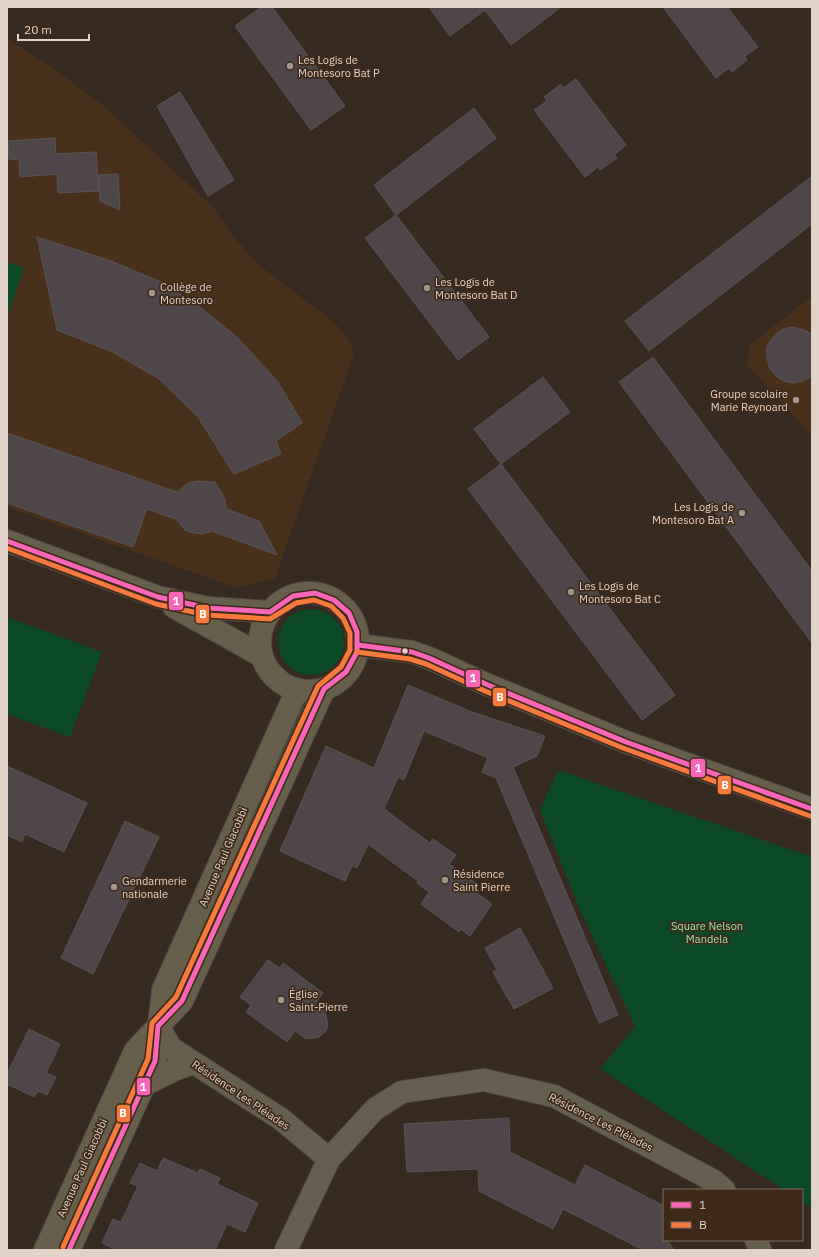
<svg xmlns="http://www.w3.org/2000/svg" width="819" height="1257" viewBox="0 0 819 1257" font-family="'IBM Plex Sans',sans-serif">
	<rect width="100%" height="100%" fill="#362a21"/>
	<g fill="#49301b">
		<path d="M7,39l42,26 57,43 107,99 19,28 27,30 75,57 15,17 4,11v7l-78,221 -38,10 -230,-81z"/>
		<path d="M812,296v140l-66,-72 4,-19z"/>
	</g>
	<g fill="#0c4926">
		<path d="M7,262l17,6 -17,49z"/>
		<circle cx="311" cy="642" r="33"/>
		<path d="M7,617l95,35 -32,85 -63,-23z"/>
		<path d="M558,770l254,87v351l-10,-6v-12h-18l-184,-121 35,-43 -53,-111 -42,-105z"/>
	</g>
	<g fill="#4e4648" stroke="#5a5354">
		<path d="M261,7h11l73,99 -34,24 -76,-104z"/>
		<path d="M429,7h132l-50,38 -26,-35 -35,26z"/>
		<path d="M663,7h64l31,40 -13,9 2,4 -15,12 -3,-4 -13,10z"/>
		<path d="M576,79l50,66 -12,10 3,3 -17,12 -2,-3 -13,10 -51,-67 13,-9 -3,-4 17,-13 2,4z"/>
		<path d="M180,92l54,88 -26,16 -51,-90z"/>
		<path d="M474,108l22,30 -100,77 -22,-30z"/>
		<path d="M55,138l1,16 40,-2 3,39 -41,2 -1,-19 -37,3 -1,-18 -10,1 -1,-19z"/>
		<path d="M118,174l2,36 -20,-9 -1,-26z"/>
		<path d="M812,176v48l-163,127 -24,-30z"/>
		<path d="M396,215l93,122 -31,23 -93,-122z"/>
		<path d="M37,237l74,24 50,21 39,25 38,31 40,44 24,41 -26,18 5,13 -47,20 -36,-57 -39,-38 -46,-27 -56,-22z"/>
		<path d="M792,327l9,2 11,5v42l-10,5 -9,2 -9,-2 -8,-5 -6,-7 -4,-14 1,-9 8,-11 8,-6z"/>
		<path d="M653,357l159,214v72l-193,-261z"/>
		<path d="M543,377l27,35 -69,52 -27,-35z"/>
		<path d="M7,433l170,59 10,-8 9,-3 19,1 10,17 1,10 33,12 18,34 -65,-24 -9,3 -9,-1 -9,-3 -9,-11 -29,-10 -14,38 -126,-44z"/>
		<path d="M501,464l174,231 -33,25 -174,-231z"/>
		<path d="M408,685l64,27 73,24 -8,20 -24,11 105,248 -19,8 -103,-245 -14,-6 6,-14 -64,-27 -20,49 -6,-3 -14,32 46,34 3,-4 23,16 -7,9 28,20 -5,6 20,14 -22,32 -9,-7 -2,3 -38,-28 8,-12 -12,-9 1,-2 -50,-37 -11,24 -5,-2 -7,15 -65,-30 46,-105 48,22z"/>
		<path d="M7,766l80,37 -23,49 -39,-18 -3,8 -15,-7z"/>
		<path d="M125,821l34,16 -66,137 -32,-16z"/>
		<path d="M520,928l33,60 -39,21 -21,-37 4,-2 -12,-22z"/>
		<path d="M268,960l12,8 3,-5 40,30 -8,11 10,7 3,15 -3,6 -6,5 -13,2 -11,-8 -8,11 -41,-30 5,-7 -11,-8z"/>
		<path d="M29,1029l31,15 -14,29 10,4 -9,18 -9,-4 -4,6 -27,-13v-10z"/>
		<path d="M509,1118l1,34 65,33 10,-20 79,41v34h3l7,10h-31l-80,-41 -10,20 -74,-38 -1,-22 -71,3 -3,-48z"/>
		<path d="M163,1158l35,15 2,-4 20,9 -3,6 41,19 -13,29 -18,-8 -12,26h-99l-14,-7 11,-24 8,3 17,-36 -8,-3 10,-20 17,8z"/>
	</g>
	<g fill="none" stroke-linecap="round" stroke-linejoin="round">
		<g stroke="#50463d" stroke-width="24">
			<g id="street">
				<path d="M158,1026l13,22 110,71 48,40 -43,91"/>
				<path d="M329,1159l46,-50 27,-17 82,-12 70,16 160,85 10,9"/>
				<path d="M756,1240l4,10"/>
			</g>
		</g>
		<g stroke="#50463d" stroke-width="24">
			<g id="secondary">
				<path d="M7,541l151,56 50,11 62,4"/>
				<circle cx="309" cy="642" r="49"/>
				<path d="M174,607l88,49"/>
				<path d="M358,645l54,7 17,6 59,27 138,57 186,67"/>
				<path d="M144,1085l30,-15 19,-7"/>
				<path d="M45,1250l90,-199 47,-50 142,-312"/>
				<path d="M69,1250l86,-189 8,-71 134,-300"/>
			</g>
		</g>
		<use href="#street" stroke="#655f4f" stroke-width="22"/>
		<use href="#secondary" stroke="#665f4c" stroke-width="22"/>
		<g stroke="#3f2918" stroke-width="8">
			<g id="bus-1">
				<path d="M7,541l151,56 50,11 62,4 23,-16 22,-3 19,7 15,13 8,19v20l-11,20 -22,17 -142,312 -24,25 -3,35 -86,189"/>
				<path d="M358,645l54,7 17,6 59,27 138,57 186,67"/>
			</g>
		</g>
		<g stroke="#3f2918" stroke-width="8">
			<g id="bus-2">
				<path d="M7,548l149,56 51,11 63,4 26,-16 18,-3 17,6 12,12 7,15v17l-9,17 -23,19 -142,311 -24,26 -4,36 -85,188"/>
				<path d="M357,652l53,7 16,5 59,27 138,57 187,68"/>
			</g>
		</g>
		<use href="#bus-1" stroke="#fa66b7" stroke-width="5"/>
		<use href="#bus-2" stroke="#f6793e" stroke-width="5"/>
	</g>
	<g fill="#a5978e" stroke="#3f2918" stroke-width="1.5">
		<circle cx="290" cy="66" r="4"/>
		<circle cx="427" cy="288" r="4"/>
		<circle cx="152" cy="293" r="4"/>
		<circle cx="796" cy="400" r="4"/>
		<circle cx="742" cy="513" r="4"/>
		<circle cx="571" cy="592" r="4"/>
		<circle cx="445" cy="880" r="4"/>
		<circle cx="114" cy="887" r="4"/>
		<circle cx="281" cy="1000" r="4"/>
	</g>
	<circle fill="#e1d2c8" stroke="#3f2918" stroke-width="1.5" cx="405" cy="651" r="3.5"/>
	<g text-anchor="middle" stroke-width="3.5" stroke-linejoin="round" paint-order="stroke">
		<g font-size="11" fill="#e1d2c8" stroke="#3f2918" text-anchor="start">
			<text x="298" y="64">Les Logis de<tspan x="298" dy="13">Montesoro Bat P</tspan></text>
			<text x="435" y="286">Les Logis de<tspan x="435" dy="13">Montesoro Bat D</tspan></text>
			<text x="160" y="291">Collège de<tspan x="160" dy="13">Montesoro</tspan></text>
			<text x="788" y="398" text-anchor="end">Groupe scolaire<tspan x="788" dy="13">Marie Reynoard</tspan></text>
			<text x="734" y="511" text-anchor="end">Les Logis de<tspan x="734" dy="13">Montesoro Bat A</tspan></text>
			<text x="579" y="590">Les Logis de<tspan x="579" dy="13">Montesoro Bat C</tspan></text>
			<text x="453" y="878">Résidence<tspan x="453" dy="13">Saint Pierre</tspan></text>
			<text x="122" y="885">Gendarmerie<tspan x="122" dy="13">nationale</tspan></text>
			<text x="289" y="998">Église<tspan x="289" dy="13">Saint-Pierre</tspan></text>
		</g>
		<g font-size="11" fill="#e1d2c8" stroke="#3f2918">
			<text transform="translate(223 857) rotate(-67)" y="4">Avenue Paul Giacobbi</text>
			<text transform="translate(241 1095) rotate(34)" y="4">Résidence Les Pléiades</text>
			<text transform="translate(601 1122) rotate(27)" y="4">Résidence Les Pléiades</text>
			<text transform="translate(82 1168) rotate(-66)" y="4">Avenue Paul Giacobbi</text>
		</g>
		<g font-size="11" fill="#90e9ac" stroke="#3f2918">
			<text x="707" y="930">Square Nelson<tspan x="707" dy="13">Mandela</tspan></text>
		</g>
	</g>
	<g stroke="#3f2918" stroke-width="1.5">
		<rect x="168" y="591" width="16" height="20" rx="4" fill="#fa66b7"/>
		<rect x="195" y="604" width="15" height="20" rx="4" fill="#f6793e"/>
		<rect x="465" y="669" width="16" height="19" rx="4" fill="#fa66b7"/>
		<rect x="492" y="687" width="15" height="20" rx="4" fill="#f6793e"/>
		<rect x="690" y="758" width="16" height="20" rx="4" fill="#fa66b7"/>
		<rect x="717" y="775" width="15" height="20" rx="4" fill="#f6793e"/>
		<rect x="136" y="1077" width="15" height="19" rx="4" fill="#fa66b7"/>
		<rect x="116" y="1104" width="15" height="19" rx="4" fill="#f6793e"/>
	</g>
	<g font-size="11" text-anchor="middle" font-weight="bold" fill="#fff">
		<text x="176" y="605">1</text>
		<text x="203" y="618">B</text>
		<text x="473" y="682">1</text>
		<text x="500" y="701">B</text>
		<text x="698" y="772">1</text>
		<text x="725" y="789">B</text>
		<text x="143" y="1091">1</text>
		<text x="123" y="1117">B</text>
	</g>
	<rect width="819" height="1257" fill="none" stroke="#e1d2c8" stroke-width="16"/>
	<rect x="663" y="1189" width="140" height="52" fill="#3f2918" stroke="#806d5e"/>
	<rect x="671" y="1202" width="20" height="6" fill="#fa66b7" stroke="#806d5e"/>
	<text x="699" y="1209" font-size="12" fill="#e1d2c8">1</text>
	<rect x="671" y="1222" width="20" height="6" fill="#f6793e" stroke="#806d5e"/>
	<text x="699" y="1229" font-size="12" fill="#e1d2c8">B</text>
	<path d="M18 34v6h71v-6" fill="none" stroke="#e1d2c8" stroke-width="2"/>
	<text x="24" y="34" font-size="12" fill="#e1d2c8" stroke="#3f2918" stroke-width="3" paint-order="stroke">20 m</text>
</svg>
